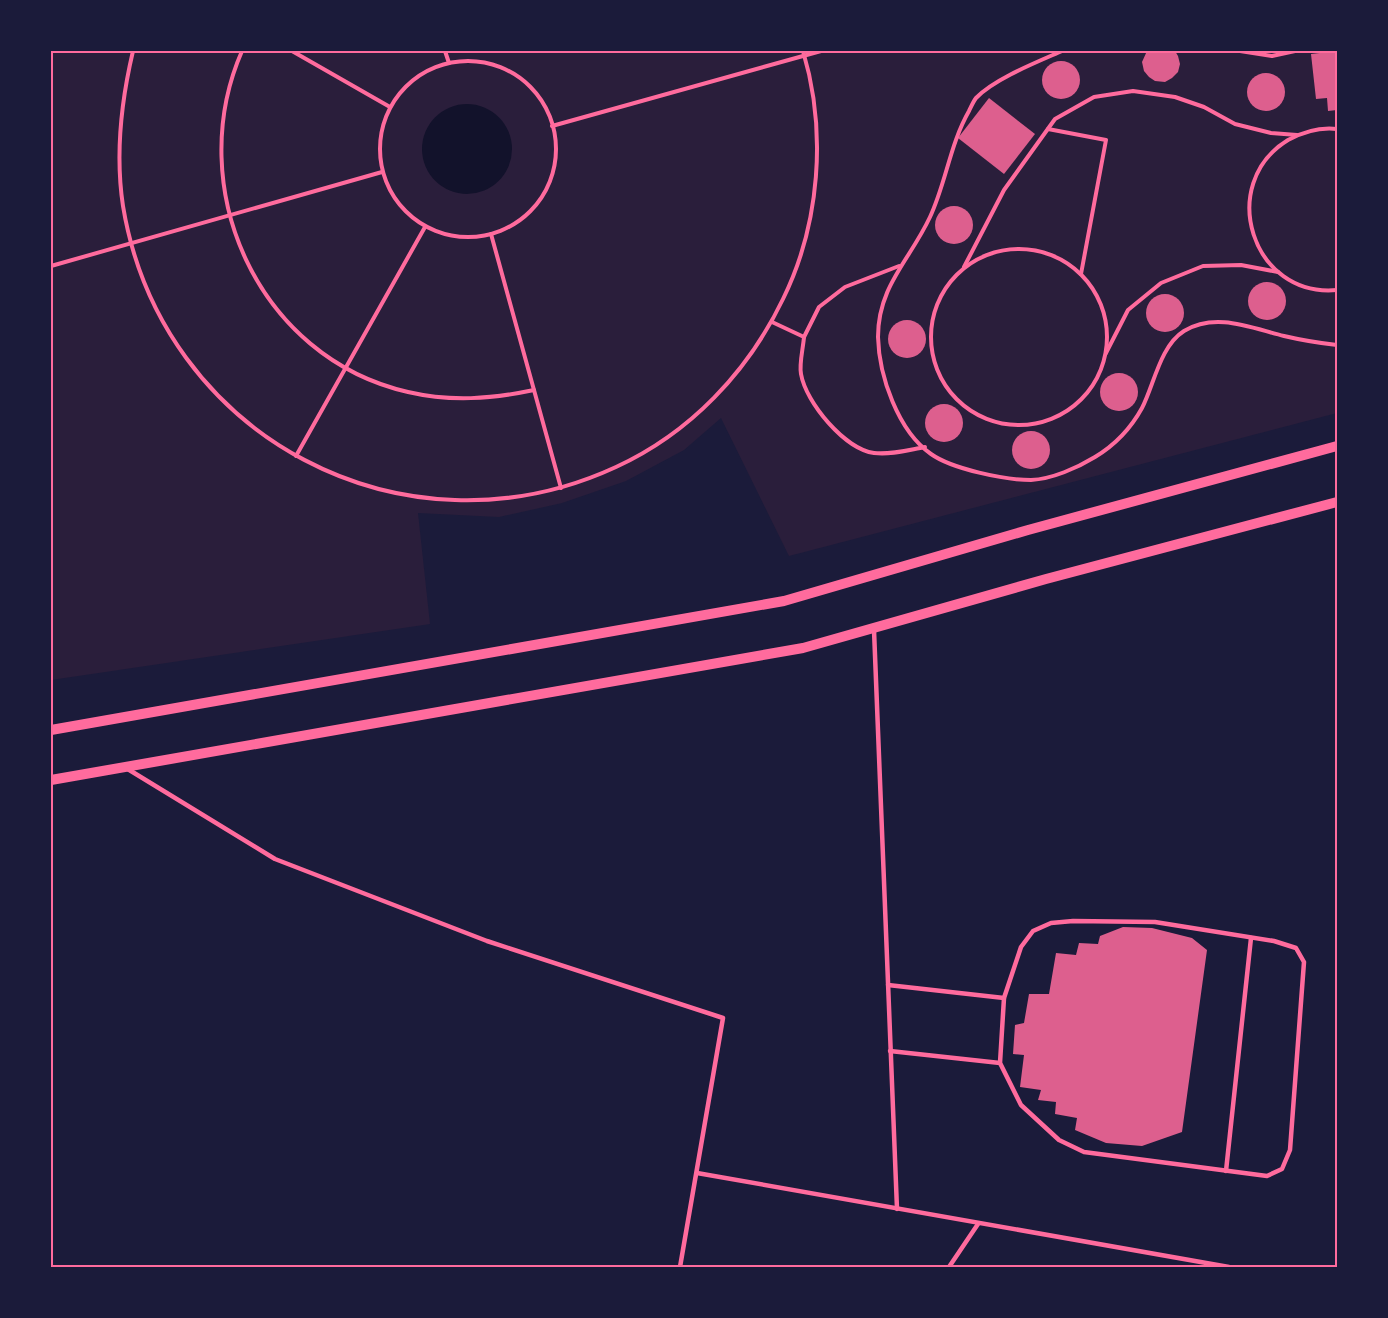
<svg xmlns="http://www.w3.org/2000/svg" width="1388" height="1318" viewBox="0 0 1388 1318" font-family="'Asap Condensed',sans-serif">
	<rect width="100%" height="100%" fill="#1b1b3a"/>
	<path fill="#2a1e3b" d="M51,51h1286v362l-548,143 -68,-138 -37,32 -58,31 -64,22 -63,14 -81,-4 12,111 -379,56z"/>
	<circle fill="#12122b" cx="467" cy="149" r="45"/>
	<g fill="#dd5f8e">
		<path d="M1147,51h28l3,5 2,8 -2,8 -6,6 -7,4 -10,-1 -6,-4 -5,-6 -2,-9z"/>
		<path d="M1337,51v59l-9,1 -1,-13 -11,1 -5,-45z"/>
		<circle cx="1061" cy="80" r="19"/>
		<circle cx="1266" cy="92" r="19"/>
		<path d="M989,98l46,36 -31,40 -46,-36z"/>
		<circle cx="954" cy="225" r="19"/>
		<circle cx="1267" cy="301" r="19"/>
		<circle cx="1165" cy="313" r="19"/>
		<circle cx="907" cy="339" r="19"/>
		<circle cx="1119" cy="392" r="19"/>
		<circle cx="944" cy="423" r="19"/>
		<circle cx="1031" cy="450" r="19"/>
		<path d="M1123,927l29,1 40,10 15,12 -25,182 -40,14 -36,-3 -31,-13 2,-12 -22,-4 1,-12 -18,-2 3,-10 -21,-3 4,-32 -11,-1 2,-29 9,-2 5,-29h20l7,-41 20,2 3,-12 19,1 2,-8z"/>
	</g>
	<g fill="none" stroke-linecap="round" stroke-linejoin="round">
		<g stroke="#ff6b9d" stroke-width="4">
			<path d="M133,51c-12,51 -18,103 -10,155 38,231 281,359 493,261 74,-34 132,-95 167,-168 37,-75 44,-168 20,-248"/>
			<path d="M242,51c-60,137 16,307 166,341 43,10 83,7 126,-2"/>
			<path d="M292,51l98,56"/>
			<path d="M445,51l4,12"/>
			<path d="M1062,51c-25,11 -68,28 -86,47 -3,4 -5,9 -7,13 -19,33 -23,72 -39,106 -20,43 -52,69 -52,120 1,39 20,94 53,117 21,15 74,26 100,26 21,-1 46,-12 64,-23 20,-12 36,-29 47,-49 12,-23 18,-62 42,-77 32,-19 67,-3 100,5 17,4 35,7 53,9"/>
			<path d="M1240,51l32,5 23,-5"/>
			<circle cx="468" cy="149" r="88"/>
			<path d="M552,126l269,-75"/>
			<path d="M1048,129l58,11 -25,134"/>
			<path d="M1337,129c-17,-2 -34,3 -49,11 -72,44 -36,158 49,150"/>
			<path d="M491,234l70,254"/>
			<circle cx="1019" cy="337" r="88"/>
			<path d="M51,266l331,-94"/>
			<path d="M964,267l40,-77 51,-71 39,-22 39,-6 42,6 29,10 31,17 36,9 26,2"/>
			<path d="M772,322l32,15c-1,12 -5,27 -3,37 5,29 44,75 73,79 17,2 34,-3 51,-6"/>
			<path d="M804,337l15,-30 26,-20 54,-21"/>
			<path d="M1106,353l22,-43 33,-27 42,-17 38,-1 37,7"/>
			<path d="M296,456l129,-229"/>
		</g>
		<g stroke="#ff6b9d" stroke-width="4.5">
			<path d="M874,630l23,579"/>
			<path d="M126,768l149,91 212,82 236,77 -43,249"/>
			<path d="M1073,921l82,1 119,19 22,7 8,14 -14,188 -8,19 -15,7 -183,-24 -25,-12 -38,-35 -21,-42 4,-65 17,-51 12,-16 18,-8z"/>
			<path d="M888,985l116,13"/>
			<path d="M890,1051l110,12"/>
			<path d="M1226,1171l25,-233"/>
			<path d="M697,1173l532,94"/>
			<path d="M949,1267l29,-43"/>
		</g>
		<g stroke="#ff6b9d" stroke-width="10">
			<path d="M51,730l733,-129 244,-71 309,-84"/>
			<path d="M51,780l752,-132 243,-69 291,-77"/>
		</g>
	</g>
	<rect width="1388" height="1318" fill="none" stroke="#1b1b3a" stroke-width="105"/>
	<rect x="52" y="52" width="1284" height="1214" fill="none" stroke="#ff6b9d" stroke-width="2"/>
</svg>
